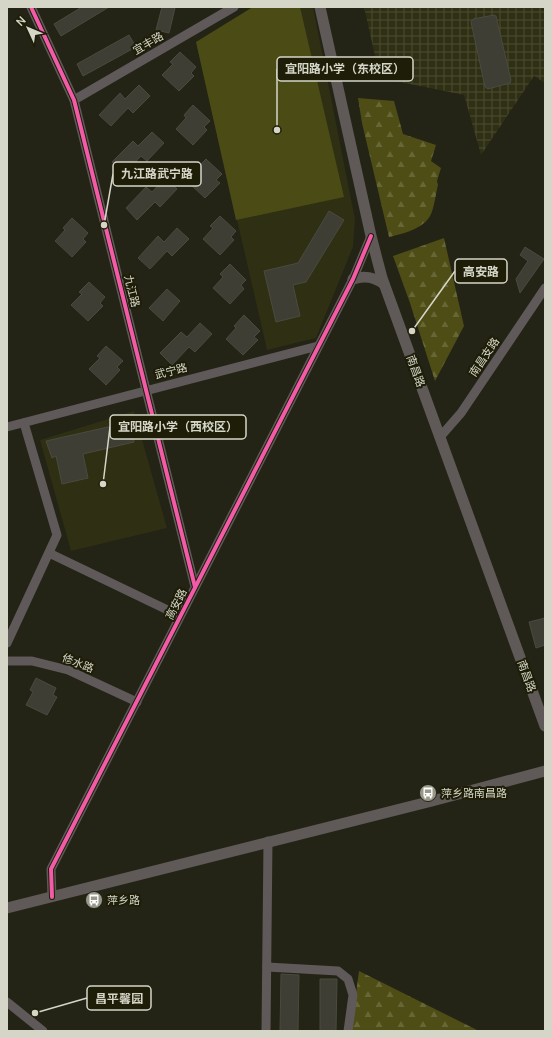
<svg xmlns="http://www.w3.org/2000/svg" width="552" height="1038" viewBox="0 0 552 1038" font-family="Manrope,'Noto Sans SC',sans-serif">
	<defs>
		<pattern id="industrial-grid" width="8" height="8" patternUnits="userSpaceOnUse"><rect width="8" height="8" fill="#2f2f13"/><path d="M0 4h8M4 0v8" fill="none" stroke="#4c4c34"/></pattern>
		<pattern id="forest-firs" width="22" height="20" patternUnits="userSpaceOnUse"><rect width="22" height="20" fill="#4d4d15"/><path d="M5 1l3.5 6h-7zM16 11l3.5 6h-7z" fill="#666636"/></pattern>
	</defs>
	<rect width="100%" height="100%" fill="#232316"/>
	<g fill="#2f2f13">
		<path d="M252,7h61l42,212 -2,28 -37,91 -49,12 -71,-308z"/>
		<path d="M134,411l33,117 -96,23 -31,-111z"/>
	</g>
	<path fill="url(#industrial-grid)" d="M364,7h181v76l-11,-7 -53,79 -17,-60 -84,-17z"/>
	<g fill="url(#forest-firs)">
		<path d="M358,98l36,3 9,33 33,11 -5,16 10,7 -4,13 1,4c-2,7 -4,25 -8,31 -7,13 -28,18 -41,21l-27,-114z"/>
		<path d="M444,238l20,88 -29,55 -25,-78 -17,-47z"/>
		<path d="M359,971l120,60h-128z"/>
	</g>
	<path fill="#4b4b15" d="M253,7h47l44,190 -108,23 -40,-178z"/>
	<g fill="#3e3e34" stroke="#4a4a3f">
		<path d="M82,7h27l-48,29 -7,-12z"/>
		<path d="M162,7l13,1 -6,25 -13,-3z"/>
		<path d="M494,15l2,1 15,64 -1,3 -22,6 -3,-2 -14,-65 2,-3z"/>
		<path d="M129,35l7,12 -53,29 -6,-12z"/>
		<path d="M180,52l16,15 -5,6 3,3 -15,15 -17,-16 11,-11 -3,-2z"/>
		<path d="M139,85l11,11 -17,17 -5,-5 -17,18 -12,-11 21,-22 5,6z"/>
		<path d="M193,105l17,16 -6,6 3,3 -14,15 -17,-16 10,-11 -2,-3z"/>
		<path d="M152,132l12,11 -17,18 -6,-5 -17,18 -12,-12 21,-21 5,5z"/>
		<path d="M206,159l16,15 -6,6 4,3 -15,15 -17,-16 11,-11 -3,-2z"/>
		<path d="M165,178l12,11 -17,18 -5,-5 -18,18 -11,-12 20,-21 6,5z"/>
		<path d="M329,211l15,9 -38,62 -13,3 7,31 -24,6 -12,-51 34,-8z"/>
		<path d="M220,216l16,15 -5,6 3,3 -14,15 -17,-16 10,-11 -3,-2z"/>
		<path d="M72,218l16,15 -5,6 3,3 -14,15 -17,-16 10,-11 -2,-2z"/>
		<path d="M177,228l12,11 -17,17 -5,-5 -17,18 -12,-11 20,-22 6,6z"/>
		<path d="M525,247l19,12 -24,34 -4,-14 12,-18 -8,-6z"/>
		<path d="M230,264l16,16 -5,5 3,4 -14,15 -17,-16 10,-11 -3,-3z"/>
		<path d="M89,282l16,15 -5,6 3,3 -15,15 -17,-16 11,-11 -3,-2z"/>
		<path d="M167,289l13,12 -17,20 -14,-13z"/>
		<path d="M244,315l16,16 -6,6 4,3 -15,15 -17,-16 10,-11 -2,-2z"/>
		<path d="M200,323l12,11 -17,18 -6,-5 -17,18 -12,-12 21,-21 6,5z"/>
		<path d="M106,346l17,15 -6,6 3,3 -14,15 -17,-16 11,-11 -3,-2z"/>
		<path d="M130,422l4,20 -51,12 5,24 -26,6 -6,-28 -4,2 -6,-17z"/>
		<path d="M545,618v27l-9,3 -7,-26z"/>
		<path d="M36,678l20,10 -3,7 4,2 -10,18 -21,-10 7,-13 -3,-2z"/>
		<path d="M281,974l18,1 -1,56h-18z"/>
		<path d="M320,979h17l-1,52h-16z"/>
	</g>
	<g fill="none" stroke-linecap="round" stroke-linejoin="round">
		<g stroke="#5f595a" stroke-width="9">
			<path d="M31,7l43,93 121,487"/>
			<path d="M74,100l160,-93"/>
			<path d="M7,427l311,-81"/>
			<path d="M440,437l21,-24 84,-125"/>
			<path d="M49,553l131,63"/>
			<path d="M7,643l50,-108 -33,-112"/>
			<path d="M7,661h25l36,9 69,32"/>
			<path d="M52,897l-1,-28 302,-590 18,-43"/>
			<path d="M267,967l71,4 10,8 5,16 -5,36"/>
			<path d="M7,1002l36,29"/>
			<path d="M266,1031l2,-190"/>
		</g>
		<g stroke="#5f5957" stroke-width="11">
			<path d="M320,7l51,229 11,42 163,448"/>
			<path d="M353,279c12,-4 21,-2 31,5"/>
			<path d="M7,908l425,-107 113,-30"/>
		</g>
		<g stroke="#1e1e08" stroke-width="6">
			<g id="cycleway">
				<path d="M31,7l43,93 121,487"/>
				<path d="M52,897l-1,-28 302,-590 18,-43"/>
			</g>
		</g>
		<use href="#cycleway" stroke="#f35aa7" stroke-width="4"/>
	</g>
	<defs>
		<g id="bus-disc" transform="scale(0.9)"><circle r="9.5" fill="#97978a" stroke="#1e1e08"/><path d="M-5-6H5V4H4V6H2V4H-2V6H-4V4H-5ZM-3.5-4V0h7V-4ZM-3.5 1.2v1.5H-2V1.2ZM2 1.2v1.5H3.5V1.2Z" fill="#fff"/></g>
	</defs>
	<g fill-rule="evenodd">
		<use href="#bus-disc" x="428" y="793"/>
		<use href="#bus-disc" x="94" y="900"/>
	</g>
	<g text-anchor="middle" stroke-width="4" stroke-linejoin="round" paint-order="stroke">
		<g font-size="11" fill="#d5d6c8" stroke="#1e1e08">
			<text transform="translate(148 43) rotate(-30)" y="4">宜丰路</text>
			<text transform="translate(132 291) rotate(76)" y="4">九江路</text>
			<text transform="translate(484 357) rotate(-56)" y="4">南昌支路</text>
			<text transform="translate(171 371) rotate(-14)" y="4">武宁路</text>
			<text transform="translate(416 371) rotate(70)" y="4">南昌路</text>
			<text transform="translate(176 604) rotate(-63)" y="4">高安路</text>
			<text transform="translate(78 663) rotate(21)" y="4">修水路</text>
			<text transform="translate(527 676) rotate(70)" y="4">南昌路</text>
		</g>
		<g font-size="11" fill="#d5d6c8" stroke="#1e1e08" text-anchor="start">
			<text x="441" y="797">萍乡路南昌路</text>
			<text x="107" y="904">萍乡路</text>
		</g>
	</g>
	<path fill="none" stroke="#d5d6c8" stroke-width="1.5" d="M277 130L277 69M104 225L113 174M412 331L455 271M103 484L110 427M35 1013L87 998"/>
	<g fill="#d5d6c8" stroke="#1e1e08" stroke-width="1.5">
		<circle cx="277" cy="130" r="4"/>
		<circle cx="104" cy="225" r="4"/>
		<circle cx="412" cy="331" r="4"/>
		<circle cx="103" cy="484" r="4"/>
		<circle cx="35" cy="1013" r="4"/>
	</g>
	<g fill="#1e1e08" stroke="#d5d6c8" stroke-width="1.5">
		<rect x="277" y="57" width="136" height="24" rx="4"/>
		<rect x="113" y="162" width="88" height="24" rx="4"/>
		<rect x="455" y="259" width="52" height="24" rx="4"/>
		<rect x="110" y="415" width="136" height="24" rx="4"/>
		<rect x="87" y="986" width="64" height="24" rx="4"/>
	</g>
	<g font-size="12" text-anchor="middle" font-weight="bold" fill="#d5d6c8">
		<text x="345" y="73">宜阳路小学（东校区）</text>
		<text x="157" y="178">九江路武宁路</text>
		<text x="481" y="276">高安路</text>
		<text x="178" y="431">宜阳路小学（西校区）</text>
		<text x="119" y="1003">昌平馨园</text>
	</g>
	<rect width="552" height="1038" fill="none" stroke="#d5d6c8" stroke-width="16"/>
	<g transform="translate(28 28) rotate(314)" stroke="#1e1e08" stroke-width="3" paint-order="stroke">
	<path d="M0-3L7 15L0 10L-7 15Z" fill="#d5d6c8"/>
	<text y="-6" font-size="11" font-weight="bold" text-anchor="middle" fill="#d5d6c8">N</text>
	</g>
</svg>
